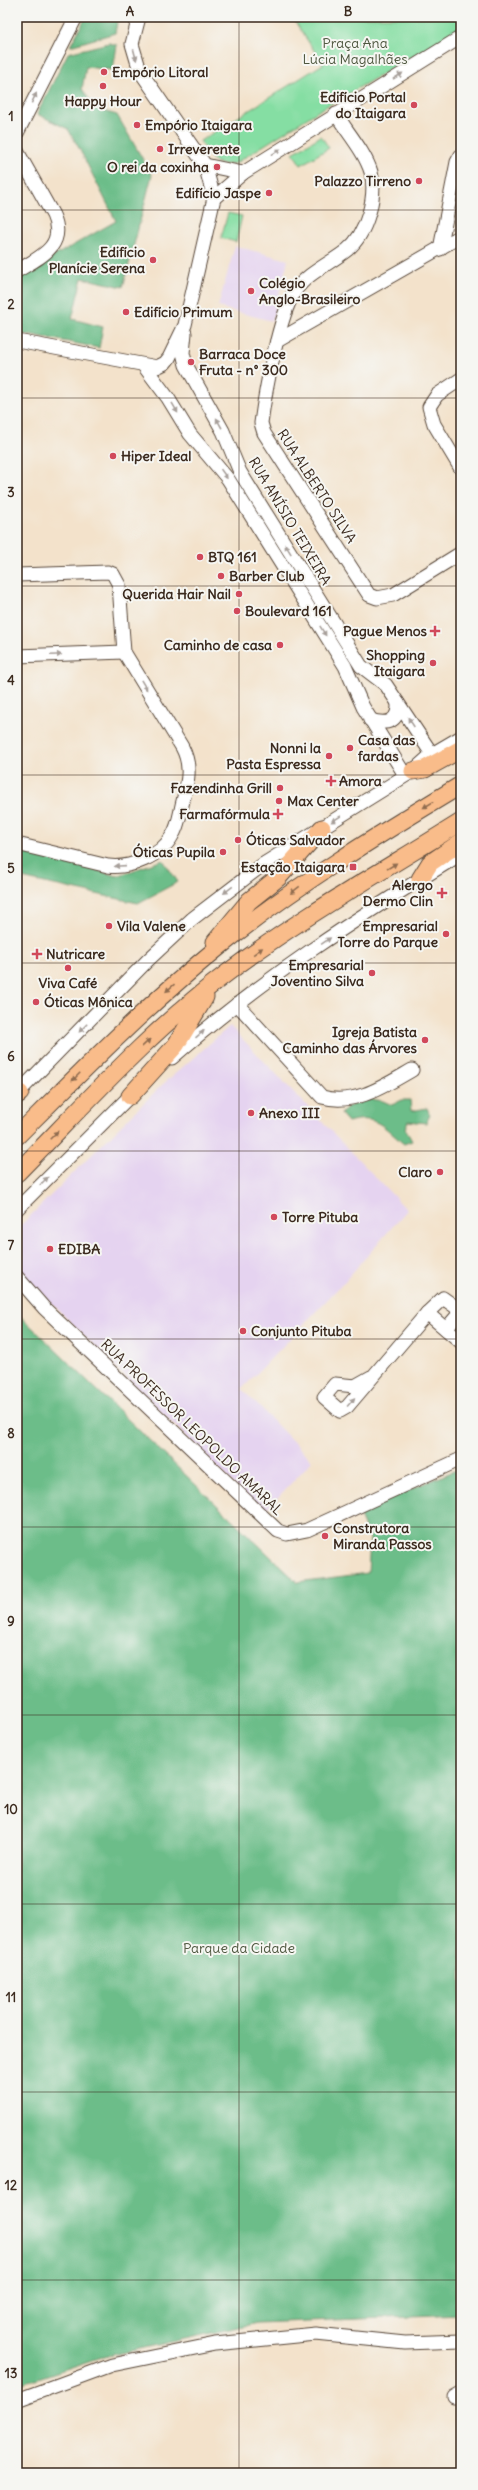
<svg xmlns="http://www.w3.org/2000/svg" width="478" height="2490" viewBox="0 0 478 2490" font-family="Delius,sans-serif">
	<rect width="100%" height="100%" fill="#f6f6f2"/>
	<filter id="ink" filterUnits="userSpaceOnUse"><feTurbulence type="fractalNoise" baseFrequency=".025" numOctaves="2"/><feDisplacementMap in="SourceGraphic" scale="8" xChannelSelector="R" yChannelSelector="G"/><feConvolveMatrix kernelMatrix="1 2 1 2 8 2 1 2 1" color-interpolation-filters="sRGB"/></filter>
	<filter id="wash" filterUnits="userSpaceOnUse"><feTurbulence type="fractalNoise" baseFrequency=".012" numOctaves="4" result="noise"/><feDisplacementMap in="SourceGraphic" scale="16" xChannelSelector="R" yChannelSelector="G"/><feGaussianBlur stdDeviation="0.9" result="paint"/><feColorMatrix in="noise" values="0 0 0 0 0 0 0 0 0 0 0 0 0 0 0 0 0 1.4 0 .05"/><feComposite in="paint" operator="in"/></filter>
	<g filter="url(#wash)">
		<rect width="100%" height="100%" fill="#f3e2cb"/>
		<g fill="#e5d3f0">
			<path d="M235,246l53,14 -16,61 -54,-14z"/>
			<path d="M230,1026l177,184 -62,71 -103,108 70,72 -49,52 -246,-244v-40l144,-143z"/>
		</g>
		<g fill="#85dea3" stroke="#608460">
			<path d="M292,17h169v12l-141,81 -84,53c-24,5 -25,-5 -36,-22l123,-77z"/>
			<path d="M321,136l8,12 -28,17 -8,-12z"/>
			<path d="M228,213l14,3 -6,26 -15,-4z"/>
		</g>
		<g fill="#6cbd89" stroke="#547454">
			<path d="M86,17h32l-3,16 -45,13z"/>
			<path d="M109,43l8,2 -4,25 -27,-3 -4,22 14,20 21,6 35,60 -29,112 -41,-9 -10,41 31,8 -4,21 -66,-13 -16,-1v-57l99,-56 -37,-73 -11,-19 -31,-15 31,-61z"/>
			<path d="M17,848l100,28 46,-16 15,22 -40,21 -121,-26z"/>
			<path d="M370,1099l13,2 9,4 10,-5h8l1,11 16,-3 3,7 -4,8 -18,-2 -3,7 7,13 -8,3c-21,-17 -27,-30 -56,-22l-7,-8 6,-7z"/>
			<path d="M17,1313l280,269 71,-9 2,-34 -12,-27 103,-44v847l-204,8 -158,35 -82,27z"/>
		</g>
	</g>
	<g filter="url(#ink)">
		<g fill="none" stroke-linecap="round" stroke-linejoin="round">
			<g stroke="#574638" stroke-width="15">
				<g id="minor">
					<path d="M336,114c11,18 29,38 35,58 6,24 -4,62 -24,78 -16,13 -40,23 -52,41 -16,24 -30,102 -34,132l3,10 105,162 8,3 16,-3 68,-42"/>
					<path d="M17,133l59,-116"/>
					<path d="M17,151l36,64c14,31 -13,42 -36,56"/>
					<path d="M205,165l38,8"/>
					<path d="M214,198l29,-25 218,-136"/>
					<path d="M440,249l17,-87 4,-7"/>
					<path d="M185,333l-2,20 3,12 37,66 17,41 121,194 25,19 46,69"/>
					<path d="M17,341l140,26 8,-4 4,-5 16,-33 29,-127 -9,-33 -65,-94 -8,-27 7,-27"/>
					<path d="M277,341l184,-105"/>
					<path d="M144,366l24,32 22,36 38,45 117,187 18,41 42,68"/>
					<path d="M461,379l-24,16 -8,12 5,17 27,45"/>
					<path d="M17,575l91,-3 5,2 6,11 5,67 58,95c10,19 6,34 1,54 -3,11 -4,25 -11,35 -11,20 -42,33 -64,30l-91,-22"/>
					<path d="M17,656l107,-4"/>
					<path d="M370,720c16,5 29,3 28,-17"/>
					<path d="M237,1004l85,93c33,9 62,-11 90,-27"/>
					<path d="M172,1058c88,-78 189,-143 289,-204"/>
					<path d="M17,1094l131,-134 44,-41 73,-56 148,-92 19,-17 29,-17"/>
					<path d="M17,1209l119,-119"/>
					<path d="M17,1277l27,31 234,223 9,3 20,-4 154,-71"/>
					<path d="M427,1313l16,-15 14,10 1,7 -12,14"/>
					<path d="M371,1377l-16,9 -20,-2 -11,13 16,14 7,-4 80,-94 34,29"/>
					<path d="M454,2397l7,-4"/>
					<path d="M17,2400l95,-35 103,-21 101,-10 89,9 56,-2"/>
				</g>
			</g>
			<g stroke="#574638" stroke-width="19">
				<g id="major">
					<path d="M413,771l12,-2 36,-20"/>
					<path d="M420,879l10,-16 31,-21"/>
					<path d="M215,942l34,-41 30,-24 43,-49"/>
					<path d="M17,1095l3,-2"/>
					<path d="M130,1096l46,-51 29,-48"/>
					<path d="M17,1136c66,-66 131,-132 203,-190 76,-61 158,-111 241,-161"/>
					<path d="M17,1173c68,-69 133,-142 210,-200 74,-56 156,-102 234,-151"/>
				</g>
			</g>
			<use href="#minor" stroke="#fff" stroke-width="13"/>
			<use href="#major" stroke="#f9bc8a" stroke-width="17"/>
		</g>
		<defs><path id="oneway-solid" d="M-6-.8H1V-3.2L6.5 0L1 3.2V.8H-6Z"/></defs>
		<g fill="#a79f9a">
			<use href="#oneway-solid" transform="translate(135 55) rotate(75)"/>
			<use href="#oneway-solid" transform="translate(398 76) rotate(-32)"/>
			<use href="#oneway-solid" transform="translate(34 98) rotate(-64)"/>
			<use href="#oneway-solid" transform="translate(276 152) rotate(-33)"/>
			<use href="#oneway-solid" transform="translate(175 408) rotate(60)"/>
			<use href="#oneway-solid" transform="translate(219 423) rotate(-119)"/>
			<use href="#oneway-solid" transform="translate(224 474) rotate(55)"/>
			<use href="#oneway-solid" transform="translate(288 549) rotate(-122)"/>
			<use href="#oneway-solid" transform="translate(323 631) rotate(58)"/>
			<use href="#oneway-solid" transform="translate(56 655) rotate(-2)"/>
			<use href="#oneway-solid" transform="translate(144 685) rotate(59)"/>
			<use href="#oneway-solid" transform="translate(411 722) rotate(-123)"/>
			<use href="#oneway-solid" transform="translate(336 819) rotate(148)"/>
			<use href="#oneway-solid" transform="translate(120 866) rotate(176)"/>
			<use href="#oneway-solid" transform="translate(228 890) rotate(143)"/>
			<use href="#oneway-solid" transform="translate(326 941) rotate(-35)"/>
			<use href="#oneway-solid" transform="translate(83 1028) rotate(134)"/>
			<use href="#oneway-solid" transform="translate(200 1034) rotate(-41)"/>
			<use href="#oneway-solid" transform="translate(44 1181) rotate(-45)"/>
			<use href="#oneway-solid" transform="translate(351 1402) rotate(-49)"/>
		</g>
		<g fill="#906c4f">
			<use href="#oneway-solid" transform="translate(428 805) rotate(149)"/>
			<use href="#oneway-solid" transform="translate(392 866) rotate(-32)"/>
			<use href="#oneway-solid" transform="translate(295 890) rotate(142)"/>
			<use href="#oneway-solid" transform="translate(258 951) rotate(-36)"/>
			<use href="#oneway-solid" transform="translate(170 988) rotate(139)"/>
			<use href="#oneway-solid" transform="translate(146 1043) rotate(-43)"/>
			<use href="#oneway-solid" transform="translate(76 1077) rotate(135)"/>
			<use href="#oneway-solid" transform="translate(54 1135) rotate(-45)"/>
		</g>
	</g>
	<path fill="none" stroke="#3b2a1e" stroke-width="1" stroke-opacity="0.55" d="M239,17v2456M17,210h444M17,398h444M17,586h444M17,775h444M17,963h444M17,1151h444M17,1339h444M17,1527h444M17,1715h444M17,1904h444M17,2092h444M17,2280h444"/>
	<g fill="#d1495b" stroke="#f6f6f2" stroke-width="1.5">
		<circle cx="104" cy="72" r="4"/>
		<circle cx="103" cy="86" r="4"/>
		<circle cx="414" cy="105" r="4"/>
		<circle cx="137" cy="125" r="4"/>
		<circle cx="160" cy="149" r="4"/>
		<circle cx="217" cy="167" r="4"/>
		<circle cx="419" cy="181" r="4"/>
		<circle cx="269" cy="193" r="4"/>
		<circle cx="153" cy="260" r="4"/>
		<circle cx="251" cy="291" r="4"/>
		<circle cx="126" cy="312" r="4"/>
		<circle cx="191" cy="362" r="4"/>
		<circle cx="113" cy="456" r="4"/>
		<circle cx="200" cy="557" r="4"/>
		<circle cx="221" cy="576" r="4"/>
		<circle cx="239" cy="594" r="4"/>
		<circle cx="237" cy="611" r="4"/>
		<path d="M433 625h4v4h4v4h-4v4h-4v-4h-4v-4h4z"/>
		<circle cx="280" cy="645" r="4"/>
		<circle cx="433" cy="663" r="4"/>
		<circle cx="350" cy="748" r="4"/>
		<circle cx="329" cy="756" r="4"/>
		<path d="M329 775h4v4h4v4h-4v4h-4v-4h-4v-4h4z"/>
		<circle cx="280" cy="788" r="4"/>
		<circle cx="279" cy="801" r="4"/>
		<path d="M276 808h4v4h4v4h-4v4h-4v-4h-4v-4h4z"/>
		<circle cx="238" cy="840" r="4"/>
		<circle cx="223" cy="852" r="4"/>
		<rect x="349" y="863" width="8" height="8" rx="2"/>
		<path d="M440 887h4v4h4v4h-4v4h-4v-4h-4v-4h4z"/>
		<circle cx="109" cy="926" r="4"/>
		<circle cx="446" cy="934" r="4"/>
		<path d="M35 948h4v4h4v4h-4v4h-4v-4h-4v-4h4z"/>
		<circle cx="68" cy="968" r="4"/>
		<circle cx="372" cy="973" r="4"/>
		<circle cx="36" cy="1002" r="4"/>
		<circle cx="425" cy="1040" r="4"/>
		<circle cx="251" cy="1113" r="4"/>
		<circle cx="440" cy="1172" r="4"/>
		<circle cx="274" cy="1217" r="4"/>
		<circle cx="50" cy="1249" r="4"/>
		<circle cx="243" cy="1331" r="4"/>
		<circle cx="325" cy="1536" r="4"/>
	</g>
	<g text-anchor="middle" stroke-width="4" stroke-linejoin="round" paint-order="stroke">
		<g font-size="14" fill="#4e573f" stroke="#f6f6f2">
			<text x="355" y="48">Praça Ana<tspan x="355" dy="16">Lúcia Magalhães</tspan></text>
			<text x="239" y="1953">Parque da Cidade</text>
		</g>
		<g font-size="14" font-weight="bold" fill="#3b2a1e" stroke="#f6f6f2" text-anchor="start">
			<text x="112" y="77">Empório Litoral</text>
			<text x="406" y="102" text-anchor="end">Edifício Portal<tspan x="406" dy="16">do Itaigara</tspan></text>
			<text x="103" y="106" text-anchor="middle">Happy Hour</text>
			<text x="145" y="130">Empório Itaigara</text>
			<text x="168" y="154">Irreverente</text>
			<text x="209" y="172" text-anchor="end">O rei da coxinha</text>
			<text x="411" y="186" text-anchor="end">Palazzo Tirreno</text>
			<text x="261" y="198" text-anchor="end">Edifício Jaspe</text>
			<text x="145" y="257" text-anchor="end">Edifício<tspan x="145" dy="16">Planície Serena</tspan></text>
			<text x="259" y="288">Colégio<tspan x="259" dy="16">Anglo-Brasileiro</tspan></text>
			<text x="134" y="317">Edifício Primum</text>
			<text x="199" y="359">Barraca Doce<tspan x="199" dy="16">Fruta - n° 300</tspan></text>
			<text x="121" y="461">Hiper Ideal</text>
			<text x="208" y="562">BTQ 161</text>
			<text x="229" y="581">Barber Club</text>
			<text x="231" y="599" text-anchor="end">Querida Hair Nail</text>
			<text x="245" y="616">Boulevard 161</text>
			<text x="427" y="636" text-anchor="end">Pague Menos</text>
			<text x="272" y="650" text-anchor="end">Caminho de casa</text>
			<text x="425" y="660" text-anchor="end">Shopping<tspan x="425" dy="16">Itaigara</tspan></text>
			<text x="358" y="745">Casa das<tspan x="358" dy="16">fardas</tspan></text>
			<text x="321" y="753" text-anchor="end">Nonni la<tspan x="321" dy="16">Pasta Espressa</tspan></text>
			<text x="339" y="786">Amora</text>
			<text x="272" y="793" text-anchor="end">Fazendinha Grill</text>
			<text x="287" y="806">Max Center</text>
			<text x="270" y="819" text-anchor="end">Farmafórmula</text>
			<text x="246" y="845">Óticas Salvador</text>
			<text x="215" y="857" text-anchor="end">Óticas Pupila</text>
			<text x="345" y="872" text-anchor="end">Estação Itaigara</text>
			<text x="433" y="890" text-anchor="end">Alergo<tspan x="433" dy="16">Dermo Clin</tspan></text>
			<text x="117" y="931">Vila Valene</text>
			<text x="438" y="931" text-anchor="end">Empresarial<tspan x="438" dy="16">Torre do Parque</tspan></text>
			<text x="46" y="959">Nutricare</text>
			<text x="364" y="970" text-anchor="end">Empresarial<tspan x="364" dy="16">Joventino Silva</tspan></text>
			<text x="68" y="988" text-anchor="middle">Viva Café</text>
			<text x="44" y="1007">Óticas Mônica</text>
			<text x="417" y="1037" text-anchor="end">Igreja Batista<tspan x="417" dy="16">Caminho das Árvores</tspan></text>
			<text x="259" y="1118">Anexo III</text>
			<text x="432" y="1177" text-anchor="end">Claro</text>
			<text x="282" y="1222">Torre Pituba</text>
			<text x="58" y="1254">EDIBA</text>
			<text x="251" y="1336">Conjunto Pituba</text>
			<text x="333" y="1533">Construtora<tspan x="333" dy="16">Miranda Passos</tspan></text>
		</g>
		<g font-size="14" fill="#3b2a1e" stroke="#f6f6f2">
			<text transform="translate(317 486) rotate(57)" y="5">RUA ALBERTO SILVA</text>
			<text transform="translate(290 521) rotate(59)" y="5">RUA ANÍSIO TEIXEIRA</text>
			<text transform="translate(192 1427) rotate(44)" y="5">RUA PROFESSOR LEOPOLDO AMARAL</text>
		</g>
	</g>
	<rect width="478" height="2490" fill="none" stroke="#f6f6f2" stroke-width="44"/>
	<rect x="22" y="22" width="434" height="2446" fill="none" stroke="#3b2a1e" stroke-width="1.5"/>
	<g font-size="13" text-anchor="middle" font-weight="bold" fill="#3b2a1e">
		<text x="130" y="16">A</text>
		<text x="348" y="16">B</text>
		<text x="11" y="121">1</text>
		<text x="11" y="309">2</text>
		<text x="11" y="497">3</text>
		<text x="11" y="685">4</text>
		<text x="11" y="873">5</text>
		<text x="11" y="1061">6</text>
		<text x="11" y="1250">7</text>
		<text x="11" y="1438">8</text>
		<text x="11" y="1626">9</text>
		<text x="11" y="1814">10</text>
		<text x="11" y="2002">11</text>
		<text x="11" y="2190">12</text>
		<text x="11" y="2378">13</text>
	</g>
</svg>
